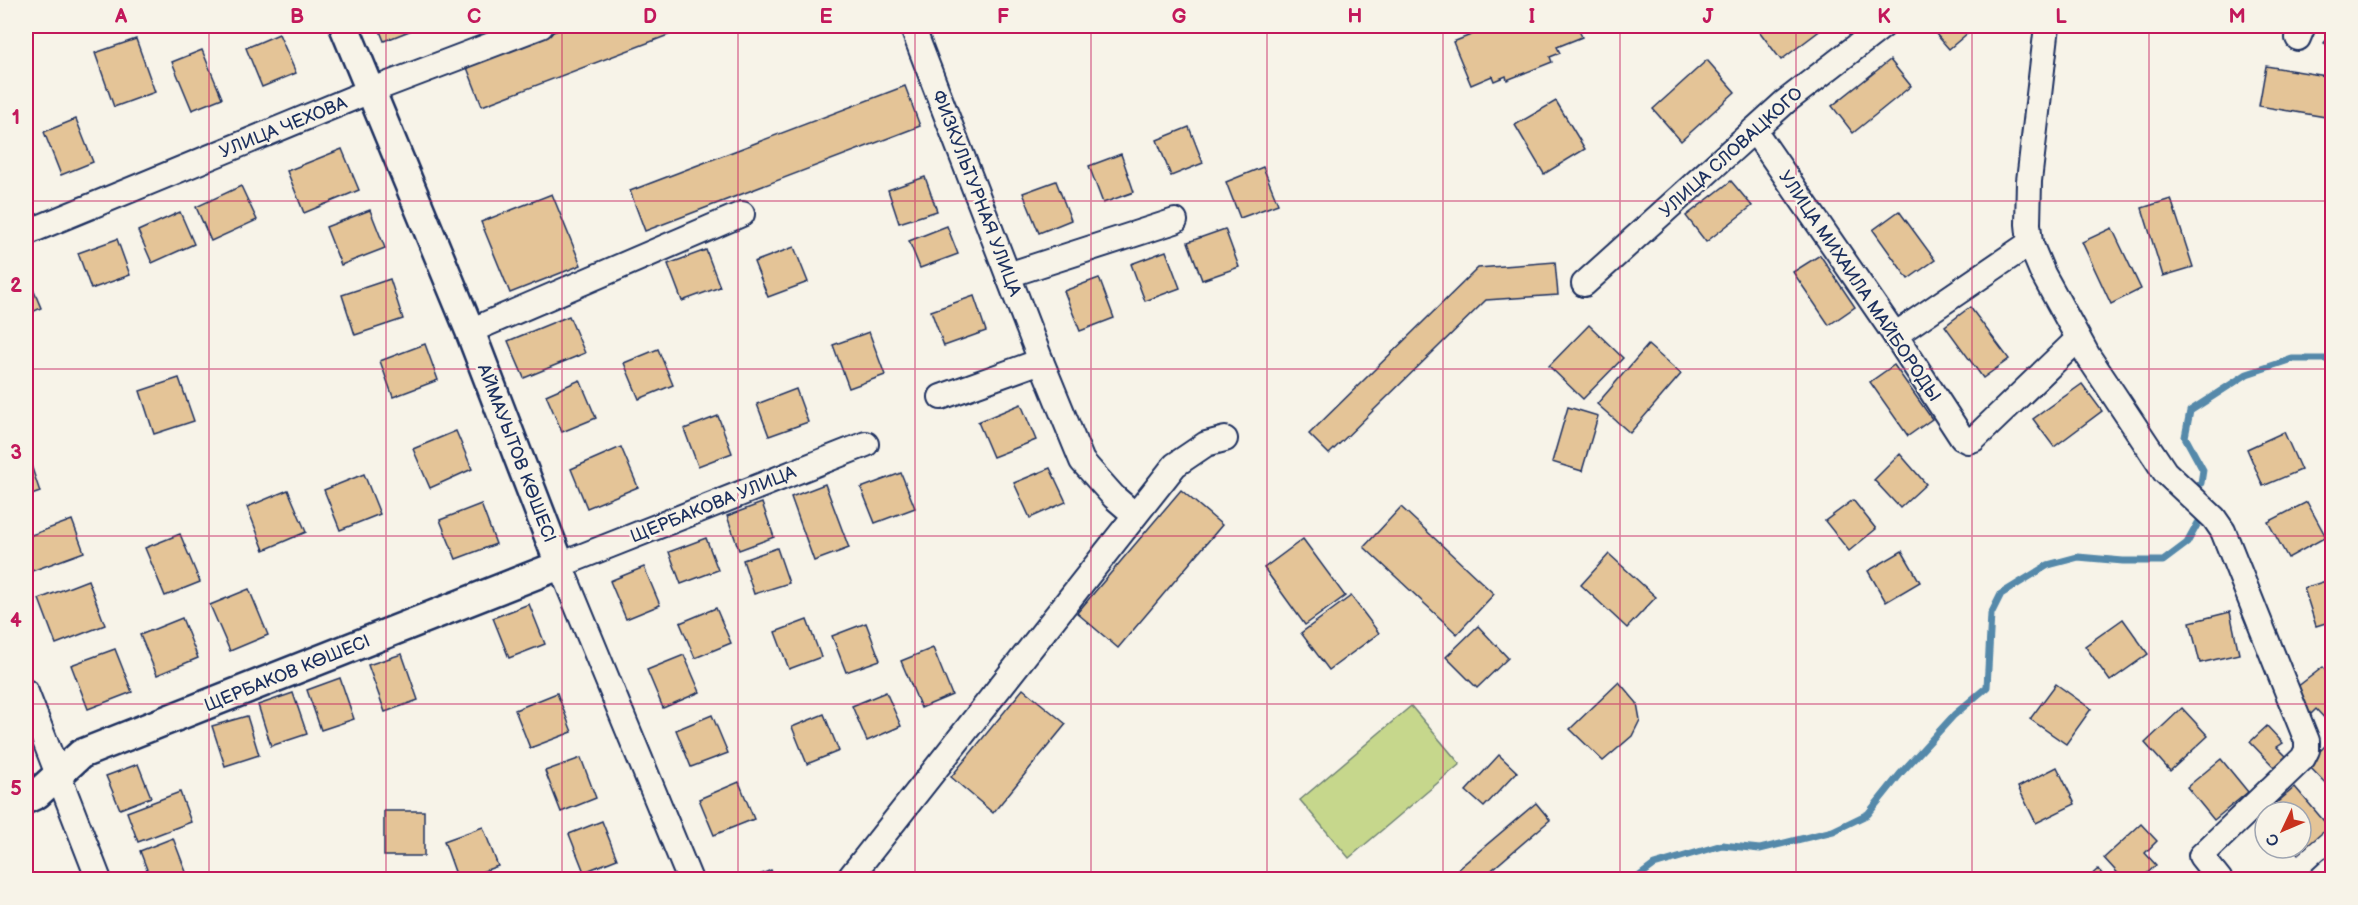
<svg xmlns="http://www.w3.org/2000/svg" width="2358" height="905" viewBox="0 0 2358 905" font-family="'Balsamiq Sans',sans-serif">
	<rect width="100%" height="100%" fill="#f7f3e8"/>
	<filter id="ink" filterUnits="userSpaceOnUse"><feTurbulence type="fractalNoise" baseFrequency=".0167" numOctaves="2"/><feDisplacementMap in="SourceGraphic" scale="12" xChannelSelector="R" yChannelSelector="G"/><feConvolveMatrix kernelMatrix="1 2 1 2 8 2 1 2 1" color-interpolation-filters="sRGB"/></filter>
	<g filter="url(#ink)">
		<path fill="#c6d78c" stroke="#708375" stroke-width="1.5" d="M1411,706l49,58 -111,94 -49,-58z"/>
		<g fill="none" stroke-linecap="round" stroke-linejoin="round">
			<g stroke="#5589aa" stroke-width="7">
				<path d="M2201,483l2,-13 -18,-33 5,-26 57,-37 45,-15h40"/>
				<path d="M1634,880l20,-15 68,-20 38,4 73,-18 35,-17 33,-41 53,-58 33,-28 4,-73 10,-20 47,-29 30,-8 45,4h40l24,-18 11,-20"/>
			</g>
		</g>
		<g fill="#e4c497" stroke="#1b2f5e" stroke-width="1.5">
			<path d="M378,26h44l-38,15z"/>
			<path d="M569,26h123l-210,80 -16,-41z"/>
			<path d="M1481,26h96l5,11 -25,10 3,6 -10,4 2,5 -45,18 -1,-4 -12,5 -2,-5 -21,9 -18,-43 23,-9 -1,-5z"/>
			<path d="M1757,26h69l-45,34 -25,-33z"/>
			<path d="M1929,26h47l-27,23z"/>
			<path d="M2332,33v18l-8,-8z"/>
			<path d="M279,34l17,39 -34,14 -16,-39z"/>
			<path d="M136,39l19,53 -41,15 -19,-54z"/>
			<path d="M202,50l20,48 -30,12 -20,-48z"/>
			<path d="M1707,60l28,32 -54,49 -28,-32z"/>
			<path d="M1890,60l21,26 -58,47 -21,-27z"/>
			<path d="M2266,66l66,11v41l-73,-12z"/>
			<path d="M905,86l15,40 -275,105 -15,-40z"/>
			<path d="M1556,101l29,48 -41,25 -29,-49z"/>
			<path d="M76,119l17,43 -32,13 -17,-43z"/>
			<path d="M1189,127l14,36 -32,13 -14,-36z"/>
			<path d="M342,149l17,41 -55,23 -17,-42z"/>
			<path d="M1121,154l13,38 -31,11 -14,-37z"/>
			<path d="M1263,167l15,37 -38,14 -14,-36z"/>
			<path d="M925,177l12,34 -38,12 -11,-33z"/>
			<path d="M1056,181l15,39 -32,13 -16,-40z"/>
			<path d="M1731,181l21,25 -46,36 -20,-26z"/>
			<path d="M241,186l16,34 -46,21 -15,-34z"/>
			<path d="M552,194l29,71 -71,28 -29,-71z"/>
			<path d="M2171,199l22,68 -30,9 -21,-68z"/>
			<path d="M370,210l15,38 -44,17 -15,-38z"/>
			<path d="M1899,211l36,49 -27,19 -35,-49z"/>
			<path d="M180,212l14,32 -42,19 -14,-32z"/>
			<path d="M947,226l11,28 -38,14 -11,-27z"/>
			<path d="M2112,228l29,61 -30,15 -29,-62z"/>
			<path d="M1225,229l14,38 -37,13 -14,-38z"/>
			<path d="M117,239l13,36 -39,14 -13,-36z"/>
			<path d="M794,247l14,35 -40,15 -14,-35z"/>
			<path d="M706,250l14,37 -38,14 -14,-37z"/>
			<path d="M1166,251l14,37 -35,13 -14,-37z"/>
			<path d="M1820,255l35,52 -26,18 -36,-53z"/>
			<path d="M1555,262l3,33 -72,5 -157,154 -20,-20 169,-166z"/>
			<path d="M28,277l13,31 -15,7v-37z"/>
			<path d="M1099,278l15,40 -34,13 -16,-40z"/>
			<path d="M390,279l13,40 -48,16 -13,-40z"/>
			<path d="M974,296l12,35 -42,15 -13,-35z"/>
			<path d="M1970,307l39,52 -26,19 -38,-52z"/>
			<path d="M569,316l16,37 -61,25 -16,-37z"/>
			<path d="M1589,325l34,33 -40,41 -34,-33z"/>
			<path d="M869,332l16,43 -36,13 -16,-43z"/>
			<path d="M425,344l13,36 -45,17 -13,-36z"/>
			<path d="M1648,345l33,29 -51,59 -33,-29z"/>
			<path d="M658,349l15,36 -34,14 -15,-36z"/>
			<path d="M1894,365l38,54 -24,17 -38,-54z"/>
			<path d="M179,378l15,43 -40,13 -14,-43z"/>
			<path d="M580,380l16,38 -34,14 -16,-37z"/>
			<path d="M2082,384l20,27 -48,36 -21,-28z"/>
			<path d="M796,389l12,33 -39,14 -12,-32z"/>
			<path d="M1021,404l15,36 -43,17 -15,-35z"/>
			<path d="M1568,407l30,9 -16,55 -30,-9z"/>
			<path d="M718,416l14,37 -34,13 -14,-37z"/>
			<path d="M456,431l16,38 -42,19 -17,-39z"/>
			<path d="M2284,432l17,38 -38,16 -16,-37z"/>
			<path d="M621,447l17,40 -51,21 -16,-39z"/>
			<path d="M1900,454l26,30 -26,24 -26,-28z"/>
			<path d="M26,456h2l12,36 -14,5z"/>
			<path d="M1050,468l16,34 -36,16 -16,-35z"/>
			<path d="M901,473l14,35 -40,15 -14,-35z"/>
			<path d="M364,474l16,40 -40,16 -16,-40z"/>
			<path d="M825,484l24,64 -35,13 -23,-64z"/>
			<path d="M288,490l18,42 -42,18 -17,-43z"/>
			<path d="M1181,490l41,35 -104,123 -41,-35z"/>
			<path d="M1853,500l23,29 -27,22 -24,-30z"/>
			<path d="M2307,502l19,35 -38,21 -20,-36z"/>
			<path d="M762,503l12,34 -35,13 -12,-34z"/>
			<path d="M481,504l15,40 -40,15 -16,-39z"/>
			<path d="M1401,507l93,87 -37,40 -93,-87z"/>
			<path d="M72,520l12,32 -52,19 -6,-17v-17z"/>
			<path d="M180,534l20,48 -35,14 -20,-48z"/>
			<path d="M706,538l12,32 -37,14 -12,-32z"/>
			<path d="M1303,539l42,57 -40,29 -41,-57z"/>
			<path d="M777,548l12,35 -35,11 -11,-34z"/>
			<path d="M1902,551l18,31 -34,20 -18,-31z"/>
			<path d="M1609,554l47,43 -29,31 -46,-43z"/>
			<path d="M644,567l16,38 -34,14 -16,-38z"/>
			<path d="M2332,579v42l-16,5 -12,-38z"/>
			<path d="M88,580l17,45 -49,19 -17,-45z"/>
			<path d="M249,589l19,46 -38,16 -20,-46z"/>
			<path d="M1351,596l28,37 -50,37 -28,-37z"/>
			<path d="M529,604l16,40 -36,14 -16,-40z"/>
			<path d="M716,608l15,35 -36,15 -15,-35z"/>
			<path d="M2230,612l9,42 -39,9 -10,-41z"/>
			<path d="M182,618l16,40 -41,17 -17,-40z"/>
			<path d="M2123,619l25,35 -38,27 -25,-35z"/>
			<path d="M807,620l14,37 -32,12 -14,-37z"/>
			<path d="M866,623l14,37 -34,12 -14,-36z"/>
			<path d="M1478,626l30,32 -31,30 -31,-31z"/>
			<path d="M933,648l19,47 -31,13 -20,-47z"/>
			<path d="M115,649l17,43 -44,17 -17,-44z"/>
			<path d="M402,654l16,46 -33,12 -17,-47z"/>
			<path d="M684,655l16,37 -37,16 -16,-38z"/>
			<path d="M2323,667l9,13v46l-16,-17 -7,7 -12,-29z"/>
			<path d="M340,678l14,41 -33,11 -14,-40z"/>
			<path d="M1619,682l18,21 3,17 -8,16 -29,25 -33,-32z"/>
			<path d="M2056,684l35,25 -25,35 -36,-25z"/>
			<path d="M1023,689l43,35 -73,89 -42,-36z"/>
			<path d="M886,692l15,34 -34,15 -15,-35z"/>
			<path d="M293,693l14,41 -36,12 -13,-41z"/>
			<path d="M557,693l15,39 -42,16 -15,-38z"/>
			<path d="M2182,708l26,28 -38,35 -25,-28z"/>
			<path d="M824,714l15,37 -32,13 -15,-37z"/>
			<path d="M712,715l16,38 -37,14 -15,-37z"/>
			<path d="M247,716l12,39 -34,11 -13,-40z"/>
			<path d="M2267,726l16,17 -6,4 11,11 -12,11 -26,-27z"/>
			<path d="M2332,739v51l-25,-26z"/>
			<path d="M1499,755l18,17 -33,35 -18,-16z"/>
			<path d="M581,758l15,40 -35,14 -16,-41z"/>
			<path d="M2221,759l27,33 -34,28 -27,-33z"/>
			<path d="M138,764l13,33 -31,12 -14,-33z"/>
			<path d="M2057,767l18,37 -39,19 -18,-36z"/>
			<path d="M739,782l15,37 -40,16 -15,-36z"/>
			<path d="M2295,787l34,40 -31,27 -5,-6h8v-36h-35z"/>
			<path d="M180,792l11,30 -53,20 -11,-30z"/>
			<path d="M1536,803l14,17 -70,60h-35z"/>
			<rect x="384" y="811" width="40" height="45"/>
			<path d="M602,821l15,38 -33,13 -15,-38z"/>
			<path d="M2141,824l16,17 -12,12 11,12 -16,15h-16l-20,-22z"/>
			<path d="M483,827l15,39 -40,14 -14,-39z"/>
			<path d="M173,838l15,39 -7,3h-30l-11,-29z"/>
			<path d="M2098,869l9,11h-21z"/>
			<path d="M771,870l4,10h-27z"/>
		</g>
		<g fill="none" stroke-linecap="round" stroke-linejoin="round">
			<g stroke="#1b2f5e" stroke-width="28">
				<g id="minor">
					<path d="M912,26l129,335 41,100 32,36 21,18"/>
					<path d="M2047,26l-18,155 -1,43 2,19 13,31 45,82 77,116 49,46 9,13 84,210v9l-4,8 -102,98 19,24"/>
					<path d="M2298,38l5,-12"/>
					<path d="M1754,130l141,205 67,103 6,3 6,-2 104,-100"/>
					<path d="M26,233l344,-142 171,-65"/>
					<path d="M1008,275l167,-54"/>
					<path d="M1584,284l201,-182 98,-76"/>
					<path d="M470,331l272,-117"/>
					<path d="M1895,335l135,-92"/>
					<path d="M941,397l100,-36"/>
					<path d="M26,692l73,188"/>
					<path d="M690,880l-130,-315 306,-121"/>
					<path d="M848,880l327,-415 31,-21 19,-5"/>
					<path d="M2320,880l12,-11"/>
				</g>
			</g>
			<g stroke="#1b2f5e" stroke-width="33">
				<path id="tertiary" d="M26,799l11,-5 44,-40 479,-189 -90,-234 -126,-305"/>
			</g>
			<use href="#minor" stroke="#f7f3e8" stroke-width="24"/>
			<use href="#tertiary" stroke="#f7f3e8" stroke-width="28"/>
		</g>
	</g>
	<path fill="none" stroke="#c2185b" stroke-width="1.5" stroke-opacity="0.55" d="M209,26v854M386,26v854M562,26v854M738,26v854M915,26v854M1091,26v854M1267,26v854M1443,26v854M1620,26v854M1796,26v854M1972,26v854M2149,26v854M26,201h2306M26,369h2306M26,536h2306M26,704h2306"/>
	<g text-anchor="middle" stroke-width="5" stroke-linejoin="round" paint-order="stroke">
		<g font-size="18" fill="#1b2f5e" stroke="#f7f3e8">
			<text transform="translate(283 127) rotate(-22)" y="6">УЛИЦА ЧЕХОВА</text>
			<text transform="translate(1731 152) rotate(-42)" y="6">УЛИЦА СЛОВАЦКОГО</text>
			<text transform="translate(977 193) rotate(69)" y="6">ФИЗКУЛЬТУРНАЯ УЛИЦА</text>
			<text transform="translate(1860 286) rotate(56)" y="6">УЛИЦА МИХАИЛА МАЙБОРОДЫ</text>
			<text transform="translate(517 453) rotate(69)" y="6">АЙМАУЫТОВ КӨШЕСІ</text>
			<text transform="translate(713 504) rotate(-22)" y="6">ЩЕРБАКОВА УЛИЦА</text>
			<text transform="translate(287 673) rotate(-22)" y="6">ЩЕРБАКОВ КӨШЕСІ</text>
		</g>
	</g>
	<rect width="2358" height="905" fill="none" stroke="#f7f3e8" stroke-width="66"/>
	<g transform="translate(2283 830) rotate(226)"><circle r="28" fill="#f7f3e8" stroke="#9fa5b1" stroke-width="1.5"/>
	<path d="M0-4.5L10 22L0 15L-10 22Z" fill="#c8321e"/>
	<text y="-9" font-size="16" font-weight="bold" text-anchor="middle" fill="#1b2f5e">С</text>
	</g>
	<rect x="33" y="33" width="2292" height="839" fill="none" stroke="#c2185b" stroke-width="2"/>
	<g font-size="20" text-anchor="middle" font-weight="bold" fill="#c2185b">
		<text x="121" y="23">A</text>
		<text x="297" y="23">B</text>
		<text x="474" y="23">C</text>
		<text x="650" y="23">D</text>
		<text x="826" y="23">E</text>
		<text x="1003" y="23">F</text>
		<text x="1179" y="23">G</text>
		<text x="1355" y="23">H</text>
		<text x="1532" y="23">I</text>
		<text x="1708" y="23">J</text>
		<text x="1884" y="23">K</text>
		<text x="2061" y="23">L</text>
		<text x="2237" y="23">M</text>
		<text x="16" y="124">1</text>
		<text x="16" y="292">2</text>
		<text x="16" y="459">3</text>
		<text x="16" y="627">4</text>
		<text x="16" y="795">5</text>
	</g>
</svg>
